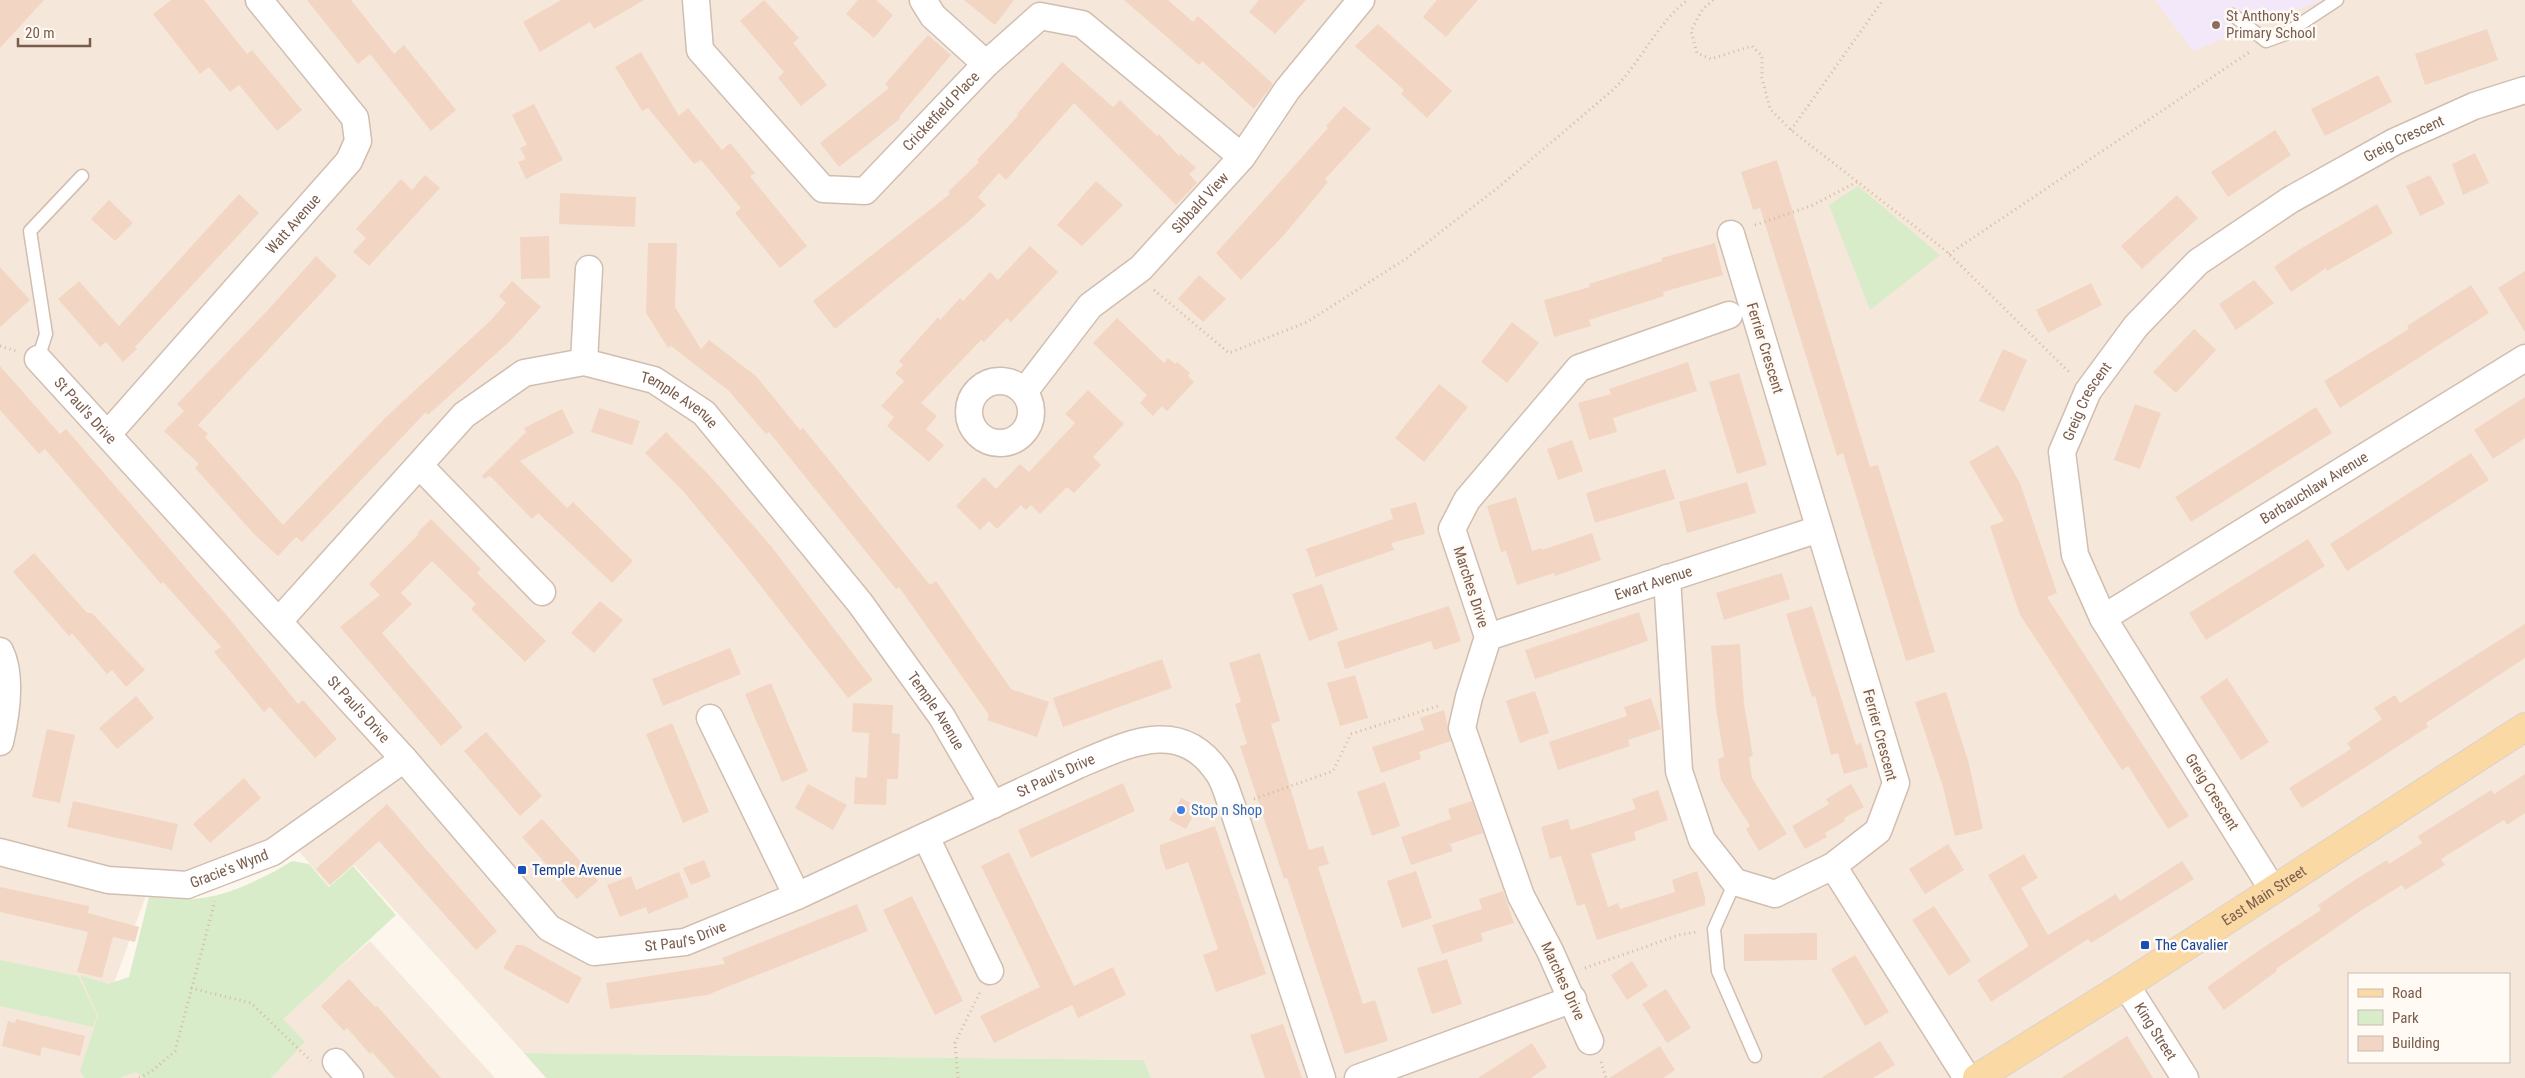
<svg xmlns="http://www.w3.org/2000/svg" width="2525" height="1078" viewBox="0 0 2525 1078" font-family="'Roboto Condensed',sans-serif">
	<rect width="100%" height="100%" fill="#fdf6ec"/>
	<path fill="#f5e8da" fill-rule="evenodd" d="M0,0h2525v1078h-1374l-7,-18 -620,-7 -170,-188 -25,21 -33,-38 -148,42 -53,145 132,30 143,-124 125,137h-495zM2349,974h160v88h-160z"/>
	<path fill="#f3e8fa" d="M2155,0h167l-129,51z"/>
	<g fill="#d8ecc9">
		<path d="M1858,186l82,69 -70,55 -41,-105z"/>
		<path d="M292,861l17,3 20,23 24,-21 43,49 -113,104 22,23 -34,36h-128l-7,-6 -16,6h-35l-5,-7 18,-55 -18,-41 28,9 21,-7 20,-80c14,1 28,3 42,2 33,-1 74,-21 101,-38z"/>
		<path d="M0,960l78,16 19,40 -4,11 -93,-21z"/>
		<path d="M524,1053l620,7 7,18h-605z"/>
	</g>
	<g fill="#f3d5c3">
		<path d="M0,0h44l-44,48z"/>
		<path d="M171,0h33l43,54 5,-4 50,60 -25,21 -38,-46 -9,7 -21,-25 -9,7 -47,-60z"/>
		<path d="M307,0h44l43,54 10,-9 52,65 -25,21 -61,-77 -12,10z"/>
		<path d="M561,0h83l-50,29 -4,-7 -50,30 -17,-30z"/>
		<path d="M764,0l35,38 -6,5 34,42 -26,21 -23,-28 6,-6 -44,-51z"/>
		<path d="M858,0h18l17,15 -19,23 -28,-24z"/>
		<path d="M964,0h50l-19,25z"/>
		<path d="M1124,0h44l25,22 5,-6 75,68 -19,25 -52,-48 -3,4z"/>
		<path d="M1259,0h47l-31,34 -26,-22z"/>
		<path d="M1437,0h41l-32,37 -23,-20z"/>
		<path d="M1378,24l74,67 -25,27 -26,-24 3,-4 -49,-44z"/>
		<path d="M2487,29l11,31 -73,25 -10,-31z"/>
		<path d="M928,35l23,20 -52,62 1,2 -61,48 -19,-24 69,-55 -4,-4z"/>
		<path d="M641,52l38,64 9,-8 34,42 8,-7 25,30 -5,3 57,70 -27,22 -45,-55 6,-5 -40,-48 -7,4 -46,-56 -6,3 -27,-44z"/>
		<path d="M1062,62l51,45 7,-7 37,36 2,-2 20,22 2,-2 15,14 -7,6 8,9 -21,22 -102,-102 -68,77 -7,-7 -21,24 8,8 -18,17 -133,107 -22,-28 137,-107 -2,-2 31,-30 -2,-2 41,-44 -1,-2z"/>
		<path d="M2378,75l14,27 -67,34 -14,-27z"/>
		<path d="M534,104l29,56 -37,19 -8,-17 8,-3 -6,-11 7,-3 -15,-30z"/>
		<path d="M1344,106l27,23 -46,50 3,3 -44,53 -43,45 -25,-27 112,-125 -2,-2z"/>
		<path d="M2275,130l16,25 -63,42 -17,-25z"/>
		<path d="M2475,153l14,30 -26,12 -11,-31z"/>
		<path d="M1777,160l93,307 8,-2 57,187 -29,9 -63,-208 -6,3 -77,-248 -7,2 -12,-38z"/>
		<path d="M425,175l15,13 -71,78 -16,-14 13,-14 -10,-9 45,-50 11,11z"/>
		<path d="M2430,175l15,29 -25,12 -14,-30z"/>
		<path d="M1096,181l27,24 -41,41 -25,-21z"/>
		<path d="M560,193l76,4 -1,30 -76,-3z"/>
		<path d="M239,194l20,19 -124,134 2,2 -14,13 -17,-20 -6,5 -42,-48 21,-18 40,45z"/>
		<path d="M2177,195l21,23 -56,51 -21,-23z"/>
		<path d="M109,200l24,23 -18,18 -24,-22z"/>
		<path d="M2377,204l16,29 -66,38 -1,-3 -35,24 -17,-25 26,-18z"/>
		<path d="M549,236l1,42 -29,1 -1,-42z"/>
		<path d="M648,243h29l-2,64 26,42 8,-9 47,36 44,54 3,-2 127,157 6,-4 75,108 38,13 -12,35 -50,-17 2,-5 -90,-128 -3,2 -127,-157 -3,2 -37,-43 -58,-45 -3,2 -22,-35z"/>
		<path d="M1715,243l8,32 -60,17 1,4 -75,24 2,6 -37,11 -10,-37 46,-13 -1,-3 73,-23v-3z"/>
		<path d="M1030,246l28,26 -47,50 -4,-4 -23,24 -3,-2 -60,63 16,13 -11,13 18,16 -15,17 -42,-36 7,-9 -13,-11 23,-25 -9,-8 8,-8 -4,-4 39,-44 2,3 20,-22 3,3 27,-29 8,8z"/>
		<path d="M316,256l21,20 -139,149 10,9 -3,3 78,88 103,-108 104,-96 16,-18 -7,-7 13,-15 29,26 -32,35 -81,73 -2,-3 -124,130 -6,-5 -18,19 -25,-23 -58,-65 4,-4 -35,-33 20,-20 -7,-7 91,-94z"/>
		<path d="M0,267l30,33 -30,27z"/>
		<path d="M2525,271v61l-27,-44z"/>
		<path d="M1199,275l27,24 -23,23 -25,-23z"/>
		<path d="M2254,280l20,23 -38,27 -17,-26z"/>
		<path d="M2091,283l11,22 -54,28 -12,-23z"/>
		<path d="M2471,285l18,28 -149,95 -16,-27 85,-52 -2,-3z"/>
		<path d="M1117,318l47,45 4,-5 7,6 2,-2 13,11 -2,3 6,6 -27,29 -5,-5 -9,10 -13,-13 7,-8 -54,-52z"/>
		<path d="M1512,322l27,21 -32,40 -26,-21z"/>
		<path d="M2194,329l22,21 -40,43 -23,-21z"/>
		<path d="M2003,349l24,11 -23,52 -25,-11z"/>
		<path d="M1688,362l9,29 -84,27 4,14 -28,8 -11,-37 33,-9 -2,-5z"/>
		<path d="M0,366l60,68 6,-5 163,189 69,86 5,-4 34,39 -22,19 -45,-51 -6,5 -50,-60 7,-5 -58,-65 -2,2 -116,-135 -6,5 -39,-44z"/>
		<path d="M1739,373l28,92 -30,9 -28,-92z"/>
		<path d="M1439,384l29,23 -44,55 -29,-24z"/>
		<path d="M1088,390l36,34 -31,33 8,8 -27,28 -7,-6 -27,27 -9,-9 -5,5 -5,-5 -24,24 -8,-8 -9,9 -24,-24 28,-29 12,12 24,-25 9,8 46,-49 -10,-9z"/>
		<path d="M2525,397v41l-32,21 -19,-29z"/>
		<path d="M2135,404l26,9 -21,56 -26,-9z"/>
		<path d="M2316,407l16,26 -141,89 -16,-25z"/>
		<path d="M599,408l41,13 -8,24 -41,-13z"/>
		<path d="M562,409l12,24 -54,28 47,47 6,-6 60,59 -21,22 -74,-70 -6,6 -42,-43 -6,3 -2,-3 44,-44 -2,-4z"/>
		<path d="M666,432l43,43 62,71 102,134 -25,18 -103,-132 -62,-75 -38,-38z"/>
		<path d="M1572,440l11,31 -25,9 -11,-31z"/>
		<path d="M1998,445l22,38 37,110 -10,4 142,219 -21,13 -40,-63 -6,4 -102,-155 -30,-89 14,-5 -35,-59z"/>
		<path d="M2471,453l18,27 -142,91 -17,-27z"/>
		<path d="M1665,469l10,30 -80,24 -9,-30z"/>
		<path d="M1747,482l9,31 -69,20 -8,-31z"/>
		<path d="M1516,497l16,54 9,-3 1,2 50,-17 9,27 -46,16 -1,-3 -37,12 -11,-34 -5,1 -14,-46z"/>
		<path d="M1416,502l9,32 -34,9 3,7 -78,27 -10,-28 87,-30 -3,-10z"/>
		<path d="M431,519l50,50 -4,4 69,68 -21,21 -54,-53 5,-5 -44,-43 -31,32 11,11 -30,29 81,94 -22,19 -101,-119 40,-32 -11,-11 50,-50 -2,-1z"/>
		<path d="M2308,539l17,27 -119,74 -17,-27z"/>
		<path d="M34,553l53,60h5l53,57 -19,17 -14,-17 -5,4 -35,-41 -3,3 -56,-64z"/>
		<path d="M1782,573l8,26 -66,21 -8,-27z"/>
		<path d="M1322,584l16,46 -29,11 -17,-47z"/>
		<path d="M600,601l23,19 -29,33 -23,-20z"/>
		<path d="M1449,606l12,35 -27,9 -3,-9 -86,28 -8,-27z"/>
		<path d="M1812,606l44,139 5,-2 7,24 -24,7 -6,-21 -7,2 -16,-59 -3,1 -26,-83z"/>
		<path d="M1639,612l9,29 -113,38 -10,-29z"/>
		<path d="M2525,624v34l-99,65 2,4 -126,81 -13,-20 62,-39 -4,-6 35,-24 -8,-11 21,-13 5,8z"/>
		<path d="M1740,644l4,60 9,52 -4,1 3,21 35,56 -28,17 -13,-22 4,-3 -29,-46 -3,-21 6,-2 -8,-48 -5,-63z"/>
		<path d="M730,648l11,26 -78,32 -11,-27z"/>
		<path d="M1260,653l20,68 -9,3 38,126 14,-4 6,18 -11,3 45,137 12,-4 13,41 -43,13 -58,-176 -3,1 -44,-133 7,-2 -12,-40 6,-2 -12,-39z"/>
		<path d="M1162,659l10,29 -109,39 -10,-29z"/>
		<path d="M1355,675l13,43 -28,8 -13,-43z"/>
		<path d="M2227,678l42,64 -28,18 -41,-63z"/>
		<path d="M771,683l37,88 -26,11 -37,-88z"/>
		<path d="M1535,691l14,42 -29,10 -14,-42z"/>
		<path d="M1946,692l23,72 14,65 -28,7 -12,-49 -28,-85z"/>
		<path d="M136,696l18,22 -37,31 -18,-21z"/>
		<path d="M1651,698l10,31 -33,11 2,6 -72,24 -9,-28 78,-26 -3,-9z"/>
		<path d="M853,703l40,2 -1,28 8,1 -2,45h-11l-1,26 -32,-1 1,-27 12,1 2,-45 -17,-1z"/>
		<path d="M1444,710l7,31 -32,11 2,7 -40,14 -9,-26 52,-17 -4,-12z"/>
		<path d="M672,723l37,89 -26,11 -37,-89z"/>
		<path d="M47,729l28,6 -15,68 -28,-6z"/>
		<path d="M486,732l56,64 -22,20 -56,-65z"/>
		<path d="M2525,774v39l-18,12 -3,-5 -63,39 4,6 -40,25 -3,-5 -40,25 -86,59 1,2 -53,39 -17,-23 54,-38 60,-39 -3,-5 35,-24 34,-21 2,4 33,-21 -4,-7 73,-46 3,4z"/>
		<path d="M244,778l17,20 -51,45 -17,-19z"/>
		<path d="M1385,782l15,44 -28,10 -15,-44z"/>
		<path d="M1123,783l12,28 -104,47 -13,-28z"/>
		<path d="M808,784l39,21 -14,25 -38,-22z"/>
		<path d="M1851,784l13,23 -20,11 1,3 -20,12 2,4 -22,12 -13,-23 37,-22 -3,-5z"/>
		<path d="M1658,790l10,30 -34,12 2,8 -45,14 17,53 10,-4 2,6 55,-17 -3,-12 25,-9 8,26v8l-108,35 -12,-36 -8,2 -16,-50 -11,3 -9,-32 27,-8 3,11 65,-21 -4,-10z"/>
		<path d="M1181,798l17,9 -12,22 -17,-9z"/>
		<path d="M73,801l105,23 -6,26 -105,-23z"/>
		<path d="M1472,801l11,32 -33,11 3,7 -42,14 -10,-28 50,-18 -3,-10z"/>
		<path d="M387,804l110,127 -21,19 -97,-109 -49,44 -14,-16z"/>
		<path d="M542,819l56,62 -21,18 -55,-62z"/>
		<path d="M1215,826l51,148 -50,18 -13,-37 15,-6 -30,-87 -22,8 -6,-18v-7z"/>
		<path d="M1948,844l16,26 -39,24 -16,-25z"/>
		<path d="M1009,852l65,134 39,-19 13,28 -48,23 -6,-13 -78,38 -14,-27 60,-29 -59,-121z"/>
		<path d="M2024,854l14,24 -17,10 27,47 68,-41 4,7 62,-40 12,18 -103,64 -3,-4 -97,63 -14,-22 52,-34 -41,-71z"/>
		<path d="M704,860l7,17 -20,8 -8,-17z"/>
		<path d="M1416,871l16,47 -30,10 -15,-47z"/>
		<path d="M679,872l10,25 -41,17 -2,-7 -26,10 -13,-32 24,-9 5,14z"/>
		<path d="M0,887l89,19 -1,7 51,14 -4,15 -22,-5 -11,41 -25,-6 11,-40 -88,-20z"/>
		<path d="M1503,891l11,32 -33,10 2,8 -41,13 -10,-29 50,-16 -3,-10z"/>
		<path d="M912,896l51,105 -28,14 -52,-105z"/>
		<path d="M857,904l11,27 -161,64 -97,14 -4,-26 119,-19 -3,-6z"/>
		<path d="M1934,906l37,55 -22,15 -37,-56z"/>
		<path d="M1817,933v27l-73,1v-27z"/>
		<path d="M516,945h7l59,33 -14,26 -65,-36z"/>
		<path d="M1855,955l34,57 -24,14 -34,-57z"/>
		<path d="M1447,959l15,45 -30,10 -15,-46z"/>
		<path d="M1632,961l16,25 -21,14 -16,-25z"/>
		<path d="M349,979l26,28 2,-1 64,72h-46l-23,-26 -2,2 -23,-26 -3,3 -23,-25z"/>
		<path d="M1666,989l25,39 -24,15 -25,-39z"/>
		<path d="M16,1019l69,17 -5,20 -38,-9 -2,9 -38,-10 6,-25 7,2z"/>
		<path d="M1283,1024l19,54h-37l-15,-43z"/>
		<path d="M2127,1036l26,42h-92z"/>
		<path d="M1880,1041l15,24 -22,13h-52z"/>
		<path d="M1532,1043l15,24 -16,11h-53z"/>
		<path d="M1660,1046l15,24 -12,8h-54z"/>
	</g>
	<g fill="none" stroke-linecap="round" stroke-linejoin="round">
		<g stroke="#d1beb0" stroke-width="15">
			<g id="service">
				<path d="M2233,15l33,26 19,-7 52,-34"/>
				<path d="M38,359l8,-25 -16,-103 52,-55"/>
				<path d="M1735,882l-21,47 4,42 37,85"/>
			</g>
		</g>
		<g stroke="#d1beb0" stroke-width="29">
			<g id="minor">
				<path id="s1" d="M696,0l4,50 123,139 42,2 121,-127 54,-48 42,8 160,133"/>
				<path d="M923,0l10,16 53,48"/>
				<path id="s2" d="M38,359l366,400 145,169 45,24 91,-10 112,-46 281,-131c50,-21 103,-49 141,9 6,9 9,22 13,32l90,272"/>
				<path d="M584,362l5,-93"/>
				<circle cx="1000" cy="412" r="31"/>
				<path id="s3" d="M1024,392l66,-86 51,-38 101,-111 45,-67 74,-90"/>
				<path id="s4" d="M108,434l241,-273 9,-20 -3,-23 -96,-118"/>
				<path d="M420,466l122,126"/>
				<path d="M1667,578l12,193 23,69 33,42 40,12 58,-28 45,-35 18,-48 -165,-549"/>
				<path id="s5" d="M2103,618l422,-260"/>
				<path id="s6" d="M279,621l185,-206 60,-42 60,-11 70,18 50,33 156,190 82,114 51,88"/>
				<path id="s7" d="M1488,637l331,-108"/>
				<path d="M0,651c12,24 6,65 0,91"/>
				<path d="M710,718l87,178"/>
				<path d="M926,837l64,134"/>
				<path id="s8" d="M0,852l108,28 79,5 86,-33 131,-93"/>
				<path d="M1833,866l134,212"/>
				<path id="s9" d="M2273,890l-170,-272 -28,-63 -13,-103 26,-61 48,-65 62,-64 92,-62 104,-58 80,-36 51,-16"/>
				<path id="s10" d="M2126,985l59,93"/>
				<path d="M1590,1041l-40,-90 -29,-55 -59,-168 7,-31 19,-60 -36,-108 15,-29 112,-132 150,-53"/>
				<path d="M336,1062l14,16"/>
				<path d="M1358,1078l215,-79"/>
			</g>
		</g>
		<g stroke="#dad1cd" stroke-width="30">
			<g id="primary">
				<path id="s11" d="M1977,1078l149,-93 399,-258"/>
			</g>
		</g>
		<g stroke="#d9b8a5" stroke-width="3" stroke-dasharray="1 4" stroke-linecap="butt">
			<path d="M1713,0l-11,10 -11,21 6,22 14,6 41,-13 10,10v22l8,31 21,21 154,120 126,124"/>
			<path d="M1791,130l92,-130"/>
			<path d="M1755,225l56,-19 46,-24"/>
			<path d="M1949,254l302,-203"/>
			<path d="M1154,290l75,63 78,-31 100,-64 93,-72 114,-97c26,-26 46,-70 74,-89"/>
			<path d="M0,346l16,5"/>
			<path d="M1254,799l79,-28 18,-37 90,-29"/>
			<path d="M1585,968l94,-33 17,-3"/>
			<path d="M191,988l60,15 60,58"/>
			<path d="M1601,1062l5,16"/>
			<path d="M139,1078l13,-7 23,-20 40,-150"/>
			<path d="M958,1078l-3,-35 25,-51"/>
		</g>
		<use href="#service" stroke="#fff" stroke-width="12"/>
		<use href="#minor" stroke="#fff" stroke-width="26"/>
		<use href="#primary" stroke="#fbd9a5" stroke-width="28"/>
	</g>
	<circle fill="#8d6e63" stroke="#fffaf3" stroke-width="2" cx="2216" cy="25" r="5"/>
	<circle fill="#3f7fe0" stroke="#fffaf3" stroke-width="2" cx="1181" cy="810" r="5"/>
	<g fill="#1a4fb4" stroke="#fffaf3" stroke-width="2">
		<rect x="517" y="865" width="10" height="10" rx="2.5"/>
		<rect x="2140" y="940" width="10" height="10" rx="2.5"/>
	</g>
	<g text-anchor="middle" stroke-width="5" stroke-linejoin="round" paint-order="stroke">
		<g font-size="15" fill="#785e54" stroke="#fffaf3" text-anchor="start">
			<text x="2226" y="21">St Anthony's<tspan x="2226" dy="17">Primary School</tspan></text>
		</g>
		<g font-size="15" fill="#7a5c4d" stroke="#fffaf3">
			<text dy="5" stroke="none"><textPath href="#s1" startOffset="388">Cricketfield Place</textPath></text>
			<text dy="5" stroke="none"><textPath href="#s9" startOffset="970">Greig Crescent</textPath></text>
			<text dy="5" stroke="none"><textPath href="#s3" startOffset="260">Sibbald View</textPath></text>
			<text dy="5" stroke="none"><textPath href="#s4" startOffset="280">Watt Avenue</textPath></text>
			<text transform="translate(1765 348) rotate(73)" y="5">Ferrier Crescent</text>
			<text dy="5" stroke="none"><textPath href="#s9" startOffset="550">Greig Crescent</textPath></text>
			<text dy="5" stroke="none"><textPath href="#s6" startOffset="515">Temple Avenue</textPath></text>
			<text dy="5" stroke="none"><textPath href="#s2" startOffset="70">St Paul's Drive</textPath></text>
			<text dy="5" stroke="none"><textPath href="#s5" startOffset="248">Barbauchlaw Avenue</textPath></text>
			<text dy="5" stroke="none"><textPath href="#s7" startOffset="174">Ewart Avenue</textPath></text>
			<text transform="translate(1471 587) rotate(72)" y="5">Marches Drive</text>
			<text dy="5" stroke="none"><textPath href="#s2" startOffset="475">St Paul's Drive</textPath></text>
			<text dy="5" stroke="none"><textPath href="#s6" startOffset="921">Temple Avenue</textPath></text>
			<text transform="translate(1880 735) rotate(75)" y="5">Ferrier Crescent</text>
			<text dy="5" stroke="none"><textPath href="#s2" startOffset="1314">St Paul's Drive</textPath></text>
			<text transform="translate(2212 792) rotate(58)" y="5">Greig Crescent</text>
			<text dy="5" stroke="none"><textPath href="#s8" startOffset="236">Gracie's Wynd</textPath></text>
			<text dy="5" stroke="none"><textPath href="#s11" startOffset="340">East Main Street</textPath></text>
			<text dy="5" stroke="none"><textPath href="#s2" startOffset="909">St Paul's Drive</textPath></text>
			<text transform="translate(1563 981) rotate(65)" y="5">Marches Drive</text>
			<text dy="5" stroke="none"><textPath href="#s10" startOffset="55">King Street</textPath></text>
		</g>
		<g font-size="15" fill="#366cbe" stroke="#fffaf3" text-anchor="start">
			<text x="1191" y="815">Stop n Shop</text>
		</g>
		<g font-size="15" fill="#164399" stroke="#fffaf3" text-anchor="start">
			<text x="532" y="875">Temple Avenue</text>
			<text x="2155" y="950">The Cavalier</text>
		</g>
	</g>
	<rect x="2348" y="973" width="162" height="90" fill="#fffaf3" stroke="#cabbb1"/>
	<rect x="2358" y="989" width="25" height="8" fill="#fbd9a5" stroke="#cabbb1"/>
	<text x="2392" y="998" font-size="15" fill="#7a5c4d">Road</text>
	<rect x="2358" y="1010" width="25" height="15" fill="#d8ecc9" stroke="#cabbb1"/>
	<text x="2392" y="1023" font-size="15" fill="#7a5c4d">Park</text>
	<rect x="2358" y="1036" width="25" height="15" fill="#f3d5c3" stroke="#cabbb1"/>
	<text x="2392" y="1048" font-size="15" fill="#7a5c4d">Building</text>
	<path d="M18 38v8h72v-8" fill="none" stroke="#7a5c4d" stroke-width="2.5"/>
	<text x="25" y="38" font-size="15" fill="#7a5c4d" stroke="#fffaf3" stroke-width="4" paint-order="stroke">20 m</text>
</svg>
